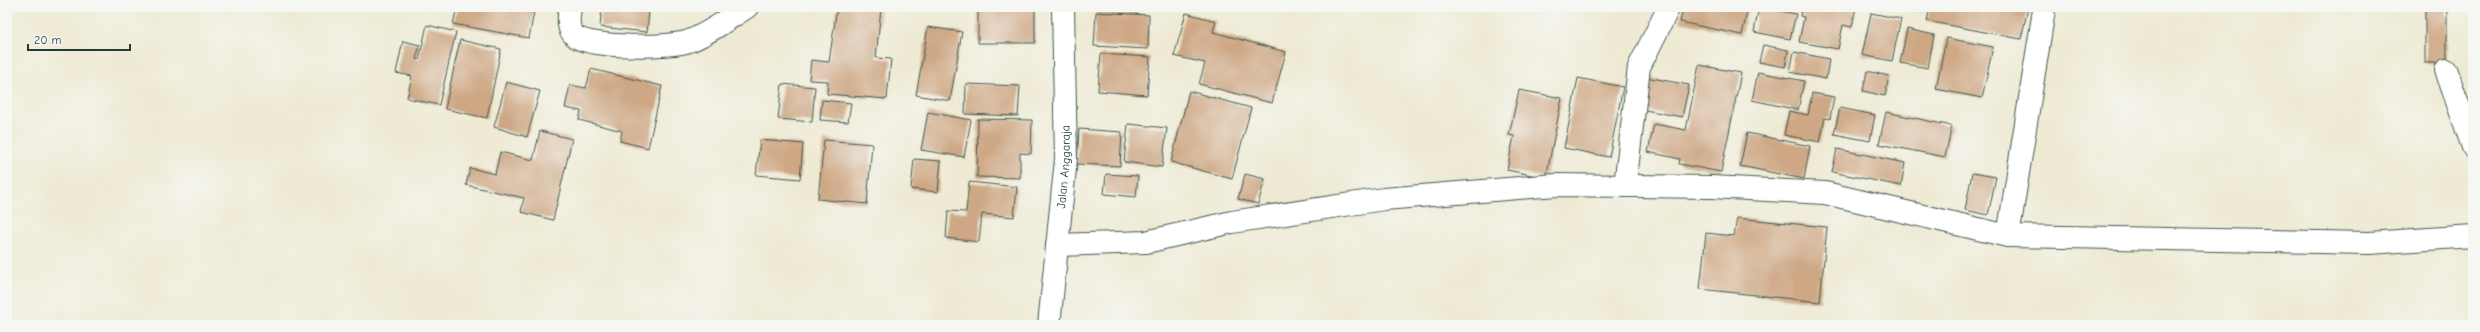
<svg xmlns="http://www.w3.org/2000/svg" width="2480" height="332" viewBox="0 0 2480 332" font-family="'Comic Neue',sans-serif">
	<rect width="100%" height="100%" fill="#f6f6f2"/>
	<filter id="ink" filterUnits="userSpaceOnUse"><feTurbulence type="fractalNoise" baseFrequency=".025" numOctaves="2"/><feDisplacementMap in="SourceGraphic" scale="8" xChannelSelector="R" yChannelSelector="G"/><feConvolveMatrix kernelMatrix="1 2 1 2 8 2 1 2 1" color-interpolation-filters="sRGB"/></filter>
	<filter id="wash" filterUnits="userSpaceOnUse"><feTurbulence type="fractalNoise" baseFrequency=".012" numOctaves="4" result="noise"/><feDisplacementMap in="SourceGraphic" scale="16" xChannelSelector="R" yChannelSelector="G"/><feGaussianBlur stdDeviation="0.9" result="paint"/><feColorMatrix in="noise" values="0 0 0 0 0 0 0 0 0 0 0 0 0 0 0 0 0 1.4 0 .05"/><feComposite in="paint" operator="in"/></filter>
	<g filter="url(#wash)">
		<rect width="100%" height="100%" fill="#eeead4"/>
		<g id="blocks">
			<g fill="#cea784">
				<path d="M457,7h78l-6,31 -76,-14z"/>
				<path d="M602,7h26v2l21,2 -2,21 -47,-5z"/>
				<path d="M837,7l44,1 -5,50 15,1 -4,40 -60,-5 1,-13 -19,-1 2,-20 18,2z"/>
				<rect x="1134" y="7" width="23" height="2"/>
				<path d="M1683,7h65l-6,28 -62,-13z"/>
				<path d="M1759,7l37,7 -6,25 -36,-7z"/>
				<path d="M1802,7h54l-4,20 -9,-2 -5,24 -39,-7 5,-25 -4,-1z"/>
				<path d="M1899,7h24l-1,5z"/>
				<path d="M1930,7h94l4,1 -7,31 -94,-18z"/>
				<rect x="2425" y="7" width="22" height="56"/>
				<path d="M1035,8v35h-57v-34z"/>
				<path d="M1096,12l53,3 -1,34 -54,-3z"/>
				<path d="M1186,13l30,8 -3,11 73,20 -14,51 -73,-19 6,-21 -31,-7z"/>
				<path d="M1871,13l30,6 -9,42 -30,-6z"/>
				<path d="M427,25l29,7 -17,73 -32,-7 5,-22 -16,-3 7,-32 17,4 -4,14 3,1z"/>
				<path d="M928,27l34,5 -12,69 -34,-6z"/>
				<path d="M1907,29l27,6 -6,33 -28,-5z"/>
				<path d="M1946,38l47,9 -11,51 -46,-9z"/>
				<path d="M460,40l41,9 -14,69 -42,-9z"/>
				<path d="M1763,45l25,5 -3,17 -26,-5z"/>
				<path d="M1794,52l35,7 -3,20 -36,-7z"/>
				<path d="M1101,54l49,3 -3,38 -49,-4z"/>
				<path d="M1699,65l42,8 -20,99 -42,-8 1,-5 -32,-7 6,-28 32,6z"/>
				<path d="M591,69l71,17 -14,62 -28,-7 2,-10 -43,-11 2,-9 -16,-3 5,-23 16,3z"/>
				<path d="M1867,71l22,5 -4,20 -22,-5z"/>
				<path d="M1758,72l46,9 -6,29 -46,-10z"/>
				<path d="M1646,77l43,8 -7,32 -42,-8z"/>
				<path d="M1578,78l45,9 -14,70 -45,-9z"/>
				<path d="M506,82l34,9 -13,46 -33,-10z"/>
				<path d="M782,84l33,3 -3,35 -34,-3z"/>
				<path d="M966,84l54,2 -2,30 -53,-2z"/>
				<path d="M1519,90l43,8 -16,80 -39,-8 7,-34 -5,-1z"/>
				<path d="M1189,91l62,17 -19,71 -61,-17z"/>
				<path d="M1812,93l22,4 -4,22 -5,-1 -5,24 -36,-7 5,-24 19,4z"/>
				<path d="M822,100l29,3 -3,19 -28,-2z"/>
				<path d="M1840,108l35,7 -5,26 -36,-7z"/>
				<path d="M928,112l43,8 -7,37 -43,-7z"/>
				<path d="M1886,112l66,14 -7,31 -66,-13z"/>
				<path d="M978,119l54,1 -1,34 -11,-1v25l-43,-1z"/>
				<path d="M1128,124l39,4 -5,39 -38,-5z"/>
				<path d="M1079,129l43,3 -2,34 -43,-2z"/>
				<path d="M540,131l32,8 -19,81 -32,-8 3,-14 -58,-13 4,-17 25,6 5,-22 33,8z"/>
				<path d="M1747,133l63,13 -6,33 -64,-13z"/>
				<path d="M760,140l43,4 -3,35 -44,-4z"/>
				<path d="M824,140l48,4 -5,60 -49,-5z"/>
				<path d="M1837,149l68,14 -4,23 -69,-14z"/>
				<path d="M914,159l27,2 -3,31 -27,-3z"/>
				<path d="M1972,173l24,4 -8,38 -23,-5z"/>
				<path d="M1106,174l32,2 -2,21 -32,-3z"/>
				<path d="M1245,174l20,5 -7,25 -20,-5z"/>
				<path d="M969,182l48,5 -3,30 -32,-3 -3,28 -33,-4 2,-27 18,1z"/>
				<path d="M1737,218l90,9 -7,75 -120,-13 6,-56 28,3z"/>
			</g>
		</g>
	</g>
	<g filter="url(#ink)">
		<use href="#blocks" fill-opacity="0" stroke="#3e574c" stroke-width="1"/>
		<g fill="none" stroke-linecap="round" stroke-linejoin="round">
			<g stroke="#3e574c" stroke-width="24">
				<g id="minor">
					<path d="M570,7c-1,10 -4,21 5,29 14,12 96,12 114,5 20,-7 40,-23 58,-34"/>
					<path d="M2446,70l27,77"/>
					<path d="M1625,186l14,-119 30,-60"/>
					<path d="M2008,236l36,-226"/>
					<path d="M1057,245l89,-3 86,-20 152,-23 172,-14 156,2 113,6 183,43 361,7 104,-7"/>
					<path id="s1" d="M1049,325l17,-166 -3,-152"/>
				</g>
			</g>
			<use href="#minor" stroke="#fff" stroke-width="22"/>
		</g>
	</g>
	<g text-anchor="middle" stroke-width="4" stroke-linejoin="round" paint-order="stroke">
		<g font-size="12" fill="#1f3d34" stroke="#f6f6f2">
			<text dy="4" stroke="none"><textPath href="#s1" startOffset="159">Jalan Anggaraja</textPath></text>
		</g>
	</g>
	<rect width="2480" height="332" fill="none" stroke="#f6f6f2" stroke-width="24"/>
	<path d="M28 44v6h102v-6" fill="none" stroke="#1f3d34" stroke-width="2"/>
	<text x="34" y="44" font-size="12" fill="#1f3d34" stroke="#f6f6f2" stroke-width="3" paint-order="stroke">20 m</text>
</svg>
